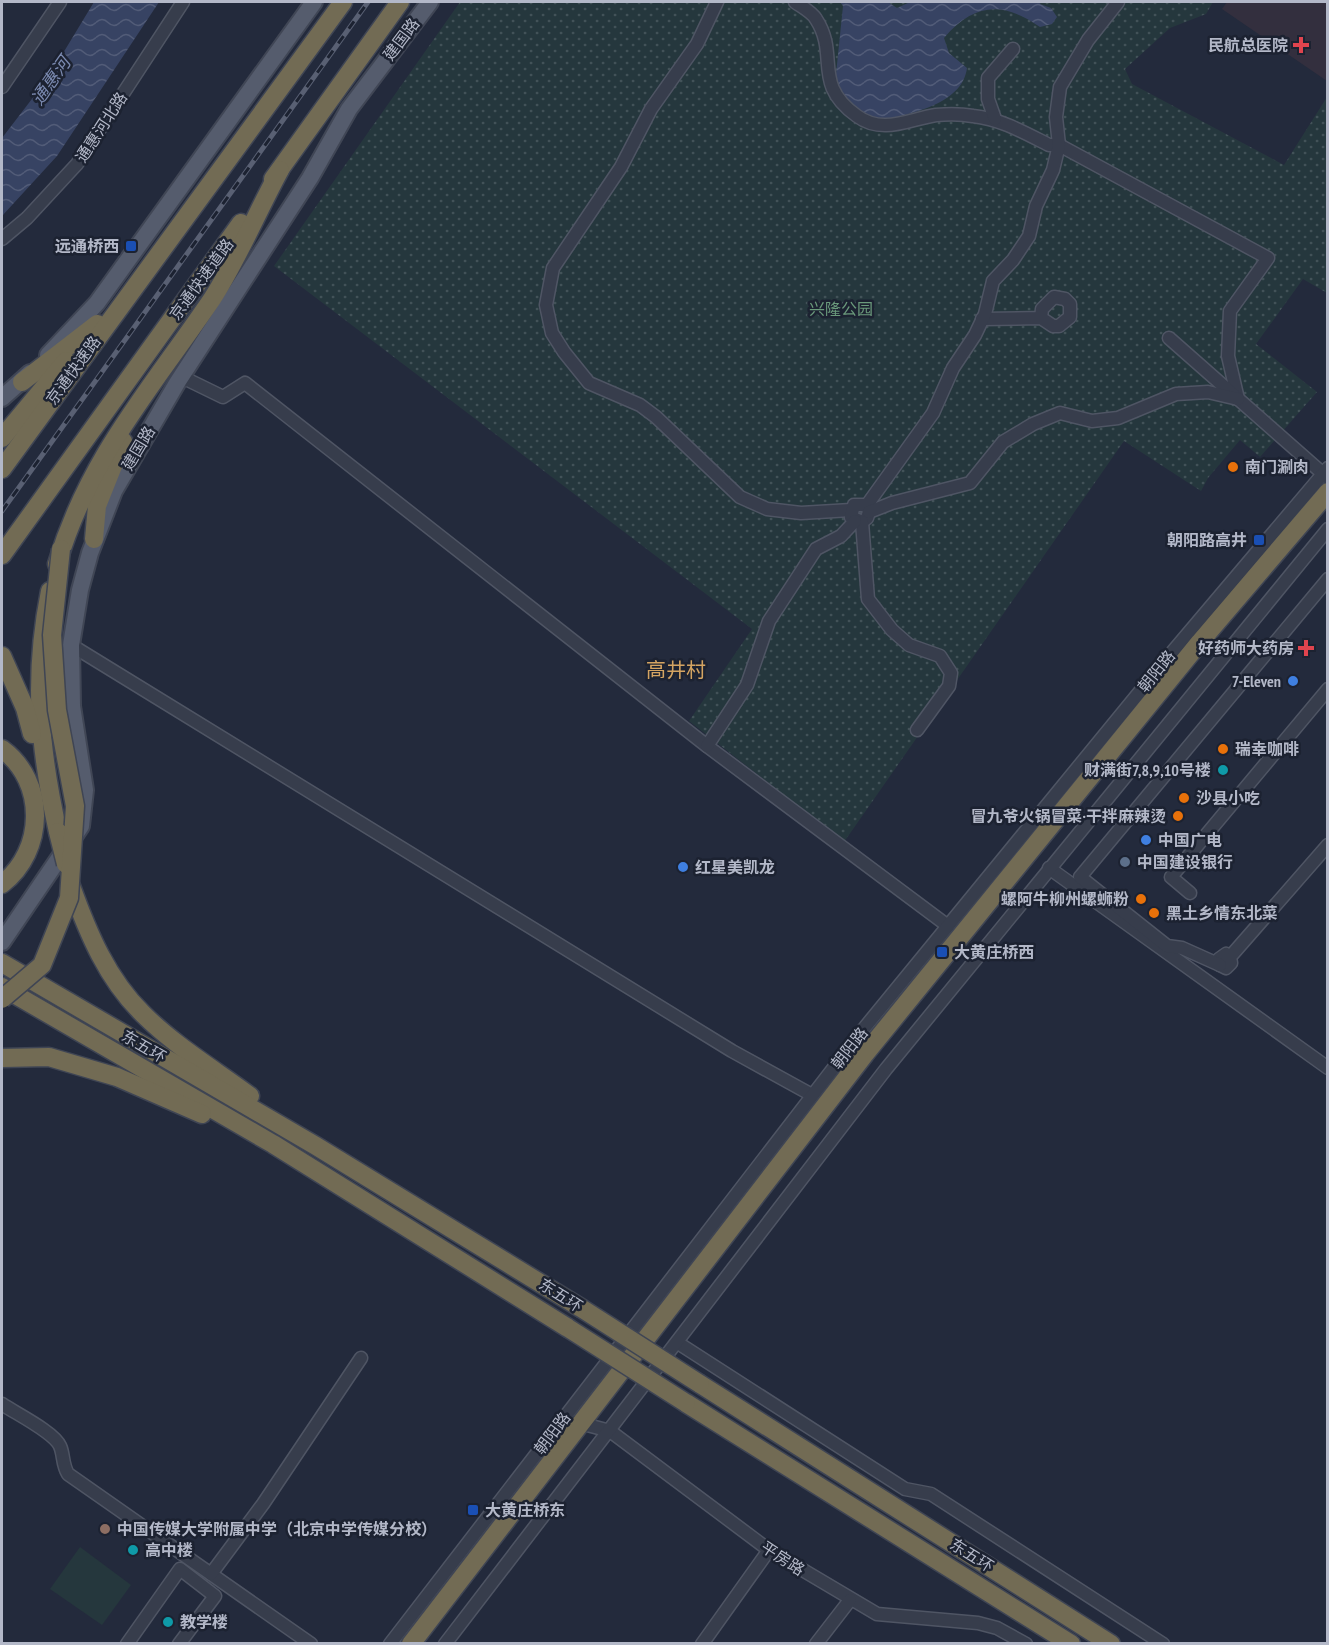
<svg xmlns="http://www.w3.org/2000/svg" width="1329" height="1645" viewBox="0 0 1329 1645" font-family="'PT Sans Narrow','Noto Sans SC',sans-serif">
	<defs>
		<pattern id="park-dots" width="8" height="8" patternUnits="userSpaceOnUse" patternTransform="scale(1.5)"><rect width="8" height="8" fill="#25373d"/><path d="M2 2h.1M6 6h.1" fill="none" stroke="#425258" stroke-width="1.8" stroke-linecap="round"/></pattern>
		<pattern id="water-waves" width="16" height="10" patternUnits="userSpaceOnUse" patternTransform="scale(1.5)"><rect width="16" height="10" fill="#374363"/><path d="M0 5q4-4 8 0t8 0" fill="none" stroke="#525c78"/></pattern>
	</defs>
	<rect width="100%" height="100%" fill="#232a3c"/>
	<path fill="#332f3e" d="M1227,2h100v79l-105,-72z"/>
	<path fill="url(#park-dots)" d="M460,2h753l-7,12 -36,14 -45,41 7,15 152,81 43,-68v196l-24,-14 -47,65 61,48 -57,65 -20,-17 -32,38 -7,13 -77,-50 -280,401 -155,-121 63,-92 -478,-363z"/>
	<path fill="#25373d" d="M80,1547l51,38 -29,40 -52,-36z"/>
	<g fill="url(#water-waves)">
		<path d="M94,2h65l-102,154 -55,60v-78l46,-60z"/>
		<path d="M840,2h48l9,6 13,-6h131l-1,2 11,4 6,9 -5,7 -12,3c-37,-26 -66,-24 -96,11l5,15 18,15c-5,38 -60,46 -91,54l-25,-15 -16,-23 8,-78z"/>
	</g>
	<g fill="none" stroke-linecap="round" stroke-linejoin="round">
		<g stroke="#4f5564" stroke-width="15">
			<g id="minor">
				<path d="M717,2l-20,42 -46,65 -30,58 -68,101 -7,37 6,28 12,19 25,31 51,22 16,12 84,80 27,12 34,4 50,-3"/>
				<path d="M795,2c7,5 17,10 21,17 24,37 -5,64 41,97 26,19 52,3 79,-1 11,-1 26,-1 37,1 28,3 52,17 76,29h10l209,113 -38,53 -2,45 10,43"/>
				<path d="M2,87l58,-85"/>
				<path d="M995,119l-7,-20v-21l25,-29"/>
				<path d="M2,239l25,-21 50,-54 106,-162"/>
				<path d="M982,319l59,-1 12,8h6l11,-9v-13l-5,-5 -11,-2 -12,12 -1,9"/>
				<path d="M1169,338l159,140"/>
				<path d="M182,377l41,20 22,-14 462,363 241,180"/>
				<path d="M867,505h-13l-3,12 11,5 5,-4 2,-6 -2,-7 66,-92 20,-45 22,-33 10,-21 8,-33 20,-21 16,-24 7,-30 17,-36 6,-25 -3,-28 4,-30 28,-47 30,-38"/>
				<path d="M869,512l23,-9 78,-20 33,-41 30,-18 27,-11 32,8 26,-3 58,-24 32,-2 30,7"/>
				<path d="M862,522l6,77 24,31 17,15 31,11 11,17 -2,13 -32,44"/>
				<path d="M71,645l661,406 80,44"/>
				<path d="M707,746l40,-61 22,-64 47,-72 25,-13 14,-15"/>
				<path d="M1049,868l279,200"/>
				<path d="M1190,893l-19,-16 157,-188"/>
				<path d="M1230,957l-4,-3 -7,5 1,6 6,3 5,-5 -1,-6 98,-112"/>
				<path d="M1220,965l-38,-17 -15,-2 -87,-69 248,-298"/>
				<path d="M678,1343l227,146 26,5 232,150"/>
				<path d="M2,1404c13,9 52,28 58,42 4,9 2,18 8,28l243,170"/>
				<path d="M576,1422l34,9 159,119 108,64 101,9 19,5 29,16"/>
				<path d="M211,1574l52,-70 98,-146"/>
				<path d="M127,1644l53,-75 35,27 -36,48"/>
				<path d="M390,1644l476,-618 308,-376 154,-182"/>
				<path d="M445,1644l441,-575 442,-540"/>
				<path d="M702,1644l67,-94"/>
				<path d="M816,1644l34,-44"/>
			</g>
		</g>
		<g stroke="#404655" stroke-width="20">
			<g id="major">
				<path d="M48,355l49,-52 217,-301"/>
				<path d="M2,398l28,-25"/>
				<path d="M2,942l79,-116 4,-36 -13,-84 -1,-61 9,-55 10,-37 24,-62 63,-108 133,-205 39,-69 81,-107"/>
			</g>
		</g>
		<g stroke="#3f4554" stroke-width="21">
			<g id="highway">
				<path d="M273,179l127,-177"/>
				<path d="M22,382l75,-58"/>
				<path d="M2,438l64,-77"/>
				<path d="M2,469l341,-467"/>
				<path d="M94,539l3,-33 26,-65"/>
				<path d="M2,555l239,-332"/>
				<path d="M57,564c32,-107 94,-175 155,-265 26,-40 45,-87 68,-129"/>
				<path d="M50,591c-17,85 -11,157 8,241"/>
				<path d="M2,656l23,52 7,26"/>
				<path d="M2,749c45,33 43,102 0,135"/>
				<path d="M71,886c17,47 36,93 72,128 31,31 72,56 107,82"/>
				<path d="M2,963l314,183 265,162"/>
				<path d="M2,987l271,157 295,184"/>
				<path d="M2,1058l47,-1 68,20 85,37"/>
				<path d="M700,1384l411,260"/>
				<path d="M686,1403l385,241"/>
				<path d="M411,1644l454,-590 335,-412 128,-150"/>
			</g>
		</g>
		<use href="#minor" stroke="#373d4c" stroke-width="12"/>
		<use href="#major" stroke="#555c6d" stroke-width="16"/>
		<use href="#highway" stroke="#726b54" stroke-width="18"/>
		<g stroke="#596073" stroke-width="5">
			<path id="rail" d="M2,511l366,-509"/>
		</g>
		<use href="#rail" stroke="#1c2231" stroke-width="3" stroke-dasharray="9" stroke-linecap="butt"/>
		<g stroke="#3f4554" stroke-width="21" stroke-linecap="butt">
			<g id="highway-bridge">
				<path d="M58,832l8,32"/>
				<path d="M2,999l40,-34 27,-67 6,-92 -18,-96 -5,-75 9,-86"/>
				<path d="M581,1308l119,76"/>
				<path d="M568,1328l118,75"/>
			</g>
		</g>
		<use href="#highway-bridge" stroke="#726b54" stroke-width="18"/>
	</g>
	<g fill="#e0444e" stroke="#1c2231" stroke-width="2">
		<path d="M1298 36h6v6h6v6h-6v6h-6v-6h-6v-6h6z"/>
		<path d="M1303 639h6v6h6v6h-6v6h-6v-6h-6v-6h6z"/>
	</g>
	<g fill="#1a4fb4" stroke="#1c2231" stroke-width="2">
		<rect x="125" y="240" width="12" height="12" rx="3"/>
		<rect x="1253" y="534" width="12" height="12" rx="3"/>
		<rect x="936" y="946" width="12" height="12" rx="3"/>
		<rect x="467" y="1504" width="12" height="12" rx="3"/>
	</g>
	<g fill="#e8710a" stroke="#1c2231" stroke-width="2">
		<circle cx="1233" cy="467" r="6"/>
		<circle cx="1223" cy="749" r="6"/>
		<circle cx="1184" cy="798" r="6"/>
		<circle cx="1178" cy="816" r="6"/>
		<circle cx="1141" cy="899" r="6"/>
		<circle cx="1154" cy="913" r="6"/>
	</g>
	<g fill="#3f7fe0" stroke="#1c2231" stroke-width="2">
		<circle cx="1293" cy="681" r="6"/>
		<circle cx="1146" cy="840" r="6"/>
		<circle cx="683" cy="867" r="6"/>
	</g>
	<g fill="#0f9aa8" stroke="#1c2231" stroke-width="2">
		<circle cx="1223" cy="770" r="6"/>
		<circle cx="133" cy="1550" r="6"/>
		<circle cx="168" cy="1622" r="6"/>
	</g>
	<circle fill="#5c6f8a" stroke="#1c2231" stroke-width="2" cx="1125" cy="862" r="6"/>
	<circle fill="#8d6e63" stroke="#1c2231" stroke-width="2" cx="105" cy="1529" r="6"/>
	<g text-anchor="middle" stroke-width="5" stroke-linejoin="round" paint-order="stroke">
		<g font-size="16" fill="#b3b8c8" stroke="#1c2231">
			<text transform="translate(401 39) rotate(-53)" y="6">建国路</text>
			<text transform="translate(101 127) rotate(-57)" y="6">通惠河北路</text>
			<text transform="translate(201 279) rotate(-54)" y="6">京通快速道路</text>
			<text transform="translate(73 370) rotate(-54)" y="6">京通快速路</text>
			<text transform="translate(138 448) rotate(-59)" y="6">建国路</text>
			<text transform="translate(1156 671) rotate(-51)" y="6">朝阳路</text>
			<text transform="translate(144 1046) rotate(30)" y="6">东五环</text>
			<text transform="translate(849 1048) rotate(-52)" y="6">朝阳路</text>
			<text transform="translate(561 1295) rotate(32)" y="6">东五环</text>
			<text transform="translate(552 1433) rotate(-53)" y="6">朝阳路</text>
			<text transform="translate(972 1555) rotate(32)" y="6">东五环</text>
			<text transform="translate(783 1558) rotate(33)" y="6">平房路</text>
		</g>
		<g font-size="16" font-weight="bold" fill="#b3b8c8" stroke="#1c2231" text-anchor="start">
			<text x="1288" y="51" text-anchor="end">民航总医院</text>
			<text x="119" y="252" text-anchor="end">远通桥西</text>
			<text x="1245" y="473">南门涮肉</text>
			<text x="1247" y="546" text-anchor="end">朝阳路高井</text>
			<text x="1294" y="654" text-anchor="end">好药师大药房</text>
			<text x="1281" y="687" text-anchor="end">7-Eleven</text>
			<text x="1235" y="755">瑞幸咖啡</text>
			<text x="1211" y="776" text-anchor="end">财满街7,8,9,10号楼</text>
			<text x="1196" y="804">沙县小吃</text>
			<text x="1166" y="822" text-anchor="end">冒九爷火锅冒菜·干拌麻辣烫</text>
			<text x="1158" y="846">中国广电</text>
			<text x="1137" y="868">中国建设银行</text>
			<text x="695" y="873">红星美凯龙</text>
			<text x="1129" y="905" text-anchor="end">螺阿牛柳州螺蛳粉</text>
			<text x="1166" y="919">黑土乡情东北菜</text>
			<text x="954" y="958">大黄庄桥西</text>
			<text x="485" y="1516">大黄庄桥东</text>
			<text x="117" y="1535">中国传媒大学附属中学（北京中学传媒分校）</text>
			<text x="145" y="1556">高中楼</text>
			<text x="180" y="1628">教学楼</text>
		</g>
		<g font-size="16" fill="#6a997b" stroke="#1c2231">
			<text x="841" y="315">兴隆公园</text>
		</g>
		<g font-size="18" font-style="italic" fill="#7b8ab0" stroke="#1c2231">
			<text transform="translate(51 81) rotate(-55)" y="6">通惠河</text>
		</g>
		<g font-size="20" fill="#d4a462" stroke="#1c2231">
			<text x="676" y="677">高井村</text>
		</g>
	</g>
	<rect width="1329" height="1645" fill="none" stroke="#b3b8c8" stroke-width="6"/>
</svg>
